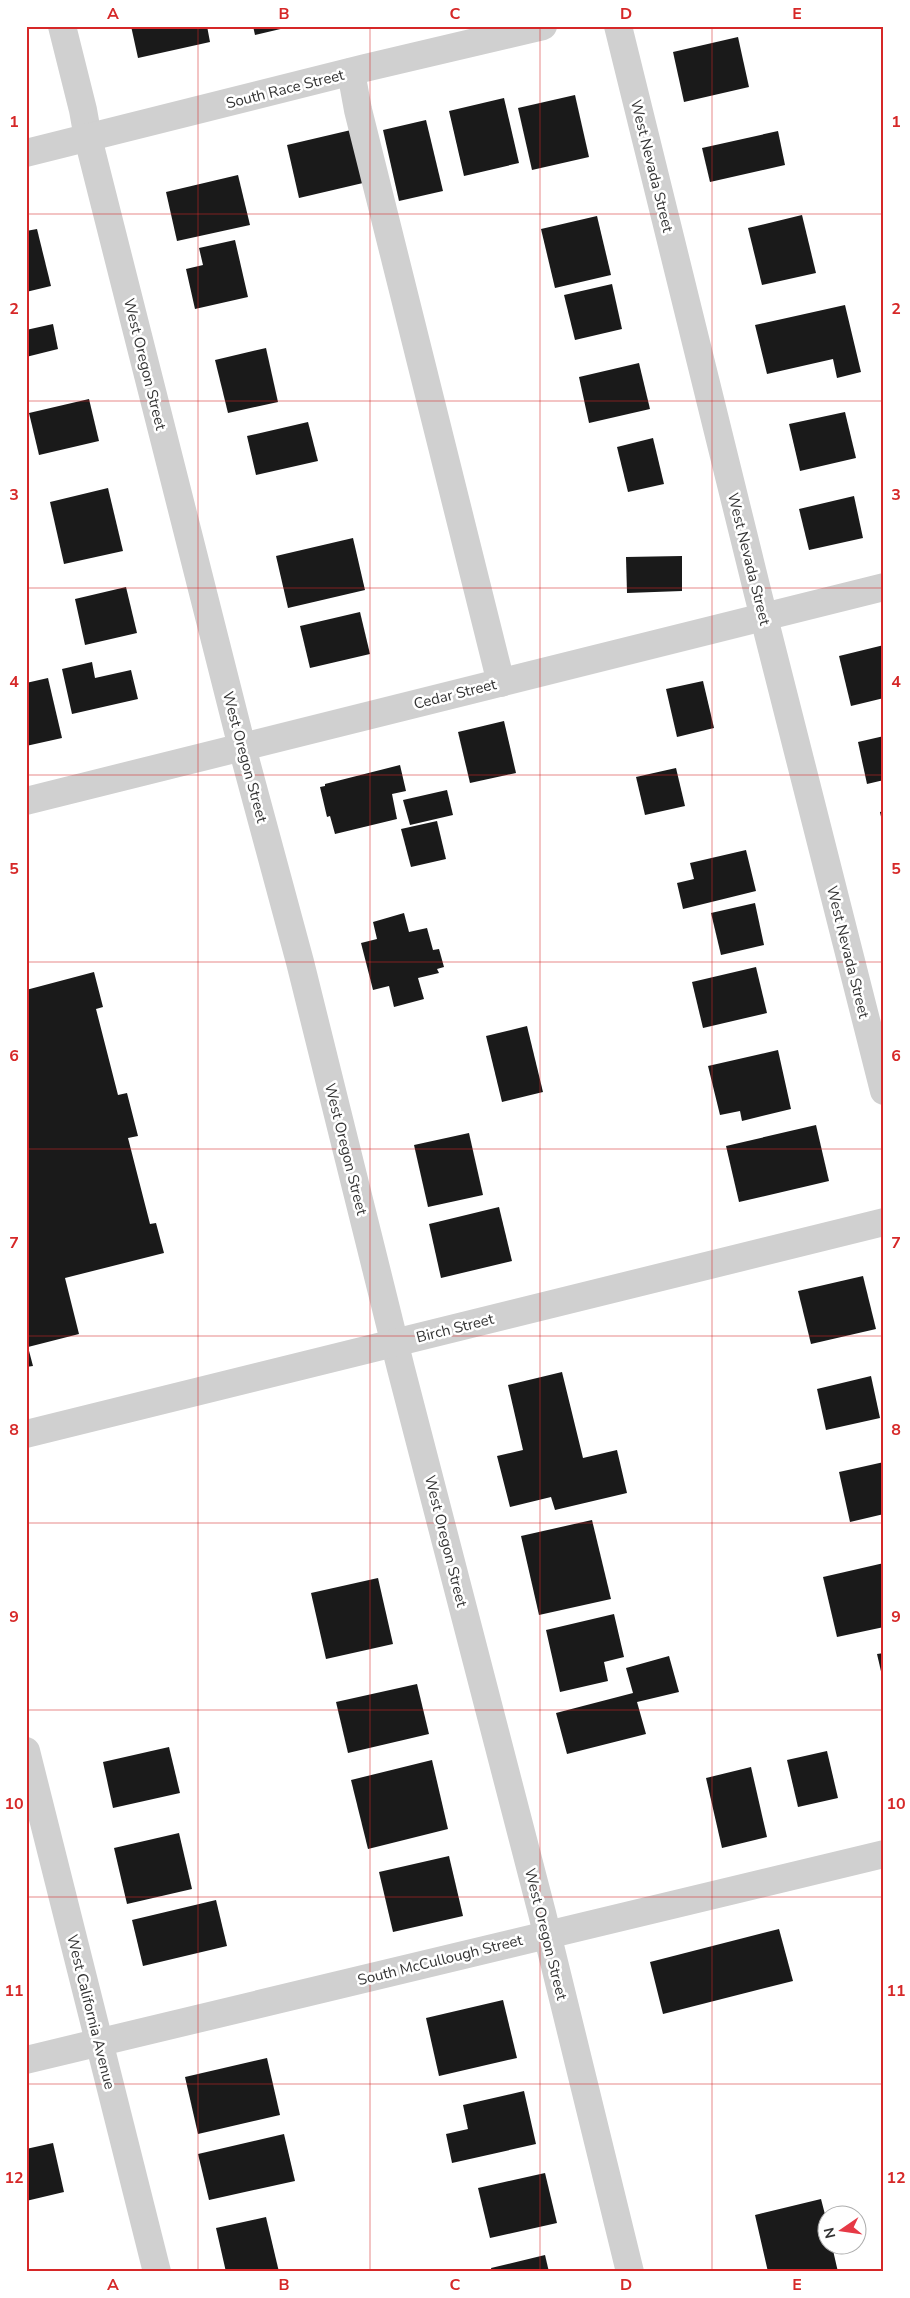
<svg xmlns="http://www.w3.org/2000/svg" width="910" height="2298" viewBox="0 0 910 2298" font-family="'Nunito Sans',sans-serif">
	<rect width="100%" height="100%" fill="#fff"/>
	<g fill="#1a1a1a">
		<path d="M131,26h76l3,16 -72,16z"/>
		<path d="M253,26h36v1l-34,8z"/>
		<path d="M738,37l11,50 -65,15 -11,-50z"/>
		<path d="M575,95l14,62 -57,13 -14,-62z"/>
		<path d="M504,98l15,65 -55,13 -15,-65z"/>
		<path d="M426,120l17,71 -44,10 -16,-71z"/>
		<path d="M351,130l12,53 -64,15 -12,-53z"/>
		<path d="M778,131l7,34 -75,17 -8,-34z"/>
		<path d="M238,175l12,50 -73,16 -11,-49z"/>
		<path d="M802,215l14,58 -54,12 -14,-57z"/>
		<path d="M597,216l14,59 -56,13 -14,-59z"/>
		<path d="M37,229l14,57 -25,6v-61z"/>
		<path d="M235,240l13,57 -53,12 -9,-40 17,-4 -4,-17z"/>
		<path d="M612,284l10,45 -47,11 -11,-45z"/>
		<path d="M845,305l16,67 -24,6 -4,-19 -66,15 -12,-49z"/>
		<path d="M53,324l5,25 -32,8v-27z"/>
		<path d="M266,348l12,54 -50,11 -13,-53z"/>
		<path d="M639,363l11,46 -61,14 -10,-46z"/>
		<path d="M89,399l10,42 -60,14 -10,-42z"/>
		<path d="M845,412l11,46 -56,13 -11,-47z"/>
		<path d="M308,422l10,39 -62,14 -9,-39z"/>
		<path d="M653,438l11,46 -36,8 -11,-45z"/>
		<path d="M108,488l15,63 -59,13 -14,-62z"/>
		<path d="M854,496l9,42 -54,12 -10,-41z"/>
		<path d="M353,538l12,52 -77,18 -12,-52z"/>
		<path d="M682,556v35l-55,2 -1,-36z"/>
		<path d="M126,587l11,46 -52,12 -10,-46z"/>
		<path d="M360,612l10,42 -60,14 -10,-42z"/>
		<path d="M884,645v53l-33,8 -12,-50z"/>
		<path d="M92,662l3,16 36,-8 7,29 -66,15 -10,-45z"/>
		<path d="M48,678l14,60 -36,8v-63z"/>
		<path d="M703,681l11,47 -37,9 -11,-48z"/>
		<path d="M504,721l12,52 -46,10 -12,-51z"/>
		<path d="M884,736v44l-17,4 -9,-42z"/>
		<path d="M400,765l6,26 -14,3 5,25 -62,15 -5,-18 -3,1 -7,-30 5,-1v-2z"/>
		<path d="M676,768l9,38 -40,9 -9,-38z"/>
		<path d="M447,790l6,25 -43,10 -7,-25z"/>
		<path d="M884,811v15h-1l-3,-14z"/>
		<path d="M437,821l9,38 -35,8 -10,-38z"/>
		<path d="M746,850l10,41 -73,18 -6,-26 17,-4 -4,-16z"/>
		<path d="M755,903l9,42 -43,10 -10,-42z"/>
		<path d="M404,913l5,19 18,-4 6,22 6,-1 5,18 -7,2 2,4 -21,5 6,21 -30,8 -5,-21 -16,4 -12,-47 16,-4 -4,-17z"/>
		<path d="M756,967l11,46 -64,15 -11,-46z"/>
		<path d="M94,972l9,35 -7,2 22,86 9,-2 11,43 -10,2 22,86 6,-1 8,30 -99,25 14,56 -51,13 5,19 -7,1v-377z"/>
		<path d="M527,1026l16,66 -41,10 -16,-66z"/>
		<path d="M778,1050l13,59 -49,12 -2,-10 -20,4 -12,-49z"/>
		<path d="M816,1125l13,56 -90,21 -13,-56z"/>
		<path d="M469,1133l14,62 -55,12 -14,-62z"/>
		<path d="M499,1207l13,54 -71,17 -12,-54z"/>
		<path d="M863,1276l13,53 -65,15 -13,-53z"/>
		<path d="M562,1372l21,86 34,-8 10,43 -72,17 -4,-13 -41,10 -13,-51 26,-6 -15,-65z"/>
		<path d="M871,1376l9,42 -54,12 -9,-41z"/>
		<path d="M884,1462v52l-34,8 -11,-50z"/>
		<path d="M592,1520l19,79 -72,16 -18,-79z"/>
		<path d="M884,1563v64l-47,10 -14,-60z"/>
		<path d="M378,1578l15,66 -67,15 -15,-66z"/>
		<path d="M614,1614l10,43 -20,5 4,19 -48,11 -14,-62z"/>
		<path d="M884,1653v27h-1l-6,-26z"/>
		<path d="M669,1656l10,36 -42,10 9,32 -79,20 -11,-41 77,-20 -7,-25z"/>
		<path d="M417,1684l12,50 -81,19 -12,-51z"/>
		<path d="M169,1747l11,46 -67,15 -10,-46z"/>
		<path d="M827,1751l11,47 -40,9 -11,-47z"/>
		<path d="M432,1760l16,69 -80,20 -17,-69z"/>
		<path d="M751,1767l16,70 -45,11 -16,-70z"/>
		<path d="M179,1833l13,56 -65,15 -13,-56z"/>
		<path d="M449,1856l14,60 -70,16 -14,-60z"/>
		<path d="M216,1900l11,46 -84,20 -11,-46z"/>
		<path d="M779,1929l14,52 -130,33 -13,-52z"/>
		<path d="M503,2000l14,58 -78,18 -13,-58z"/>
		<path d="M267,2058l13,57 -82,19 -13,-57z"/>
		<path d="M524,2091l12,53 -84,19 -6,-29 22,-5 -5,-24z"/>
		<path d="M284,2134l11,47 -86,19 -11,-46z"/>
		<path d="M53,2143l11,49 -38,9v-52z"/>
		<path d="M545,2173l12,50 -67,15 -12,-50z"/>
		<path d="M821,2199l7,27v20h4l6,26h-70l-13,-57z"/>
		<path d="M266,2217l13,55h-53l-10,-44z"/>
		<path d="M545,2255l4,17h-57l-1,-4z"/>
	</g>
	<g fill="none" stroke-linecap="round" stroke-linejoin="round">
		<g stroke="#d0d0d0" stroke-width="28">
			<path d="M62,26l21,84 5,28 154,609 58,215 101,407 141,544 88,359"/>
			<path d="M618,26l140,568 126,497"/>
			<path d="M351,72l7,38 143,573"/>
			<path d="M26,153l339,-85 178,-42"/>
			<path d="M26,801l858,-214"/>
			<path d="M26,1434l858,-212"/>
			<path d="M26,1751l131,521"/>
			<path d="M26,2060l858,-206"/>
		</g>
	</g>
	<path fill="none" stroke="#d62828" stroke-width="1" stroke-opacity="0.55" d="M198,26v2246M370,26v2246M540,26v2246M712,26v2246M26,214h858M26,401h858M26,588h858M26,775h858M26,962h858M26,1149h858M26,1336h858M26,1523h858M26,1710h858M26,1897h858M26,2084h858"/>
	<g text-anchor="middle" stroke-width="5" stroke-linejoin="round" paint-order="stroke">
		<g font-size="15" fill="#333" stroke="#fff">
			<text transform="translate(285 89) rotate(-14)" y="5">South Race Street</text>
			<text transform="translate(652 166) rotate(76)" y="5">West Nevada Street</text>
			<text transform="translate(145 364) rotate(76)" y="5">West Oregon Street</text>
			<text transform="translate(749 559) rotate(76)" y="5">West Nevada Street</text>
			<text transform="translate(455 694) rotate(-14)" y="5">Cedar Street</text>
			<text transform="translate(245 757) rotate(75)" y="5">West Oregon Street</text>
			<text transform="translate(848 952) rotate(76)" y="5">West Nevada Street</text>
			<text transform="translate(346 1149) rotate(76)" y="5">West Oregon Street</text>
			<text transform="translate(455 1328) rotate(-14)" y="5">Birch Street</text>
			<text transform="translate(446 1541) rotate(76)" y="5">West Oregon Street</text>
			<text transform="translate(546 1934) rotate(76)" y="5">West Oregon Street</text>
			<text transform="translate(440 1960) rotate(-14)" y="5">South McCullough Street</text>
			<text transform="translate(91 2012) rotate(76)" y="5">West California Avenue</text>
		</g>
	</g>
	<rect width="910" height="2298" fill="none" stroke="#ffffff" stroke-width="55"/>
	<g transform="translate(842 2230) rotate(257)"><circle r="24" fill="#ffffff" stroke="#adadad"/>
	<path d="M0-4L9 19L0 12L-9 19Z" fill="#e63946"/>
	<text y="-8" font-size="14" font-weight="bold" text-anchor="middle" fill="#333333">N</text>
	</g>
	<rect x="28" y="28" width="854" height="2242" fill="none" stroke="#d62828" stroke-width="2"/>
	<g font-size="16" text-anchor="middle" font-weight="bold" fill="#d62828">
		<text x="113" y="19">A</text>
		<text x="284" y="19">B</text>
		<text x="455" y="19">C</text>
		<text x="626" y="19">D</text>
		<text x="797" y="19">E</text>
		<text x="14" y="127">1</text>
		<text x="896" y="127">1</text>
		<text x="14" y="314">2</text>
		<text x="896" y="314">2</text>
		<text x="14" y="500">3</text>
		<text x="896" y="500">3</text>
		<text x="14" y="687">4</text>
		<text x="896" y="687">4</text>
		<text x="14" y="874">5</text>
		<text x="896" y="874">5</text>
		<text x="14" y="1061">6</text>
		<text x="896" y="1061">6</text>
		<text x="14" y="1248">7</text>
		<text x="896" y="1248">7</text>
		<text x="14" y="1435">8</text>
		<text x="896" y="1435">8</text>
		<text x="14" y="1622">9</text>
		<text x="896" y="1622">9</text>
		<text x="14" y="1809">10</text>
		<text x="896" y="1809">10</text>
		<text x="14" y="1996">11</text>
		<text x="896" y="1996">11</text>
		<text x="14" y="2183">12</text>
		<text x="896" y="2183">12</text>
		<text x="113" y="2290">A</text>
		<text x="284" y="2290">B</text>
		<text x="455" y="2290">C</text>
		<text x="626" y="2290">D</text>
		<text x="797" y="2290">E</text>
	</g>
</svg>
